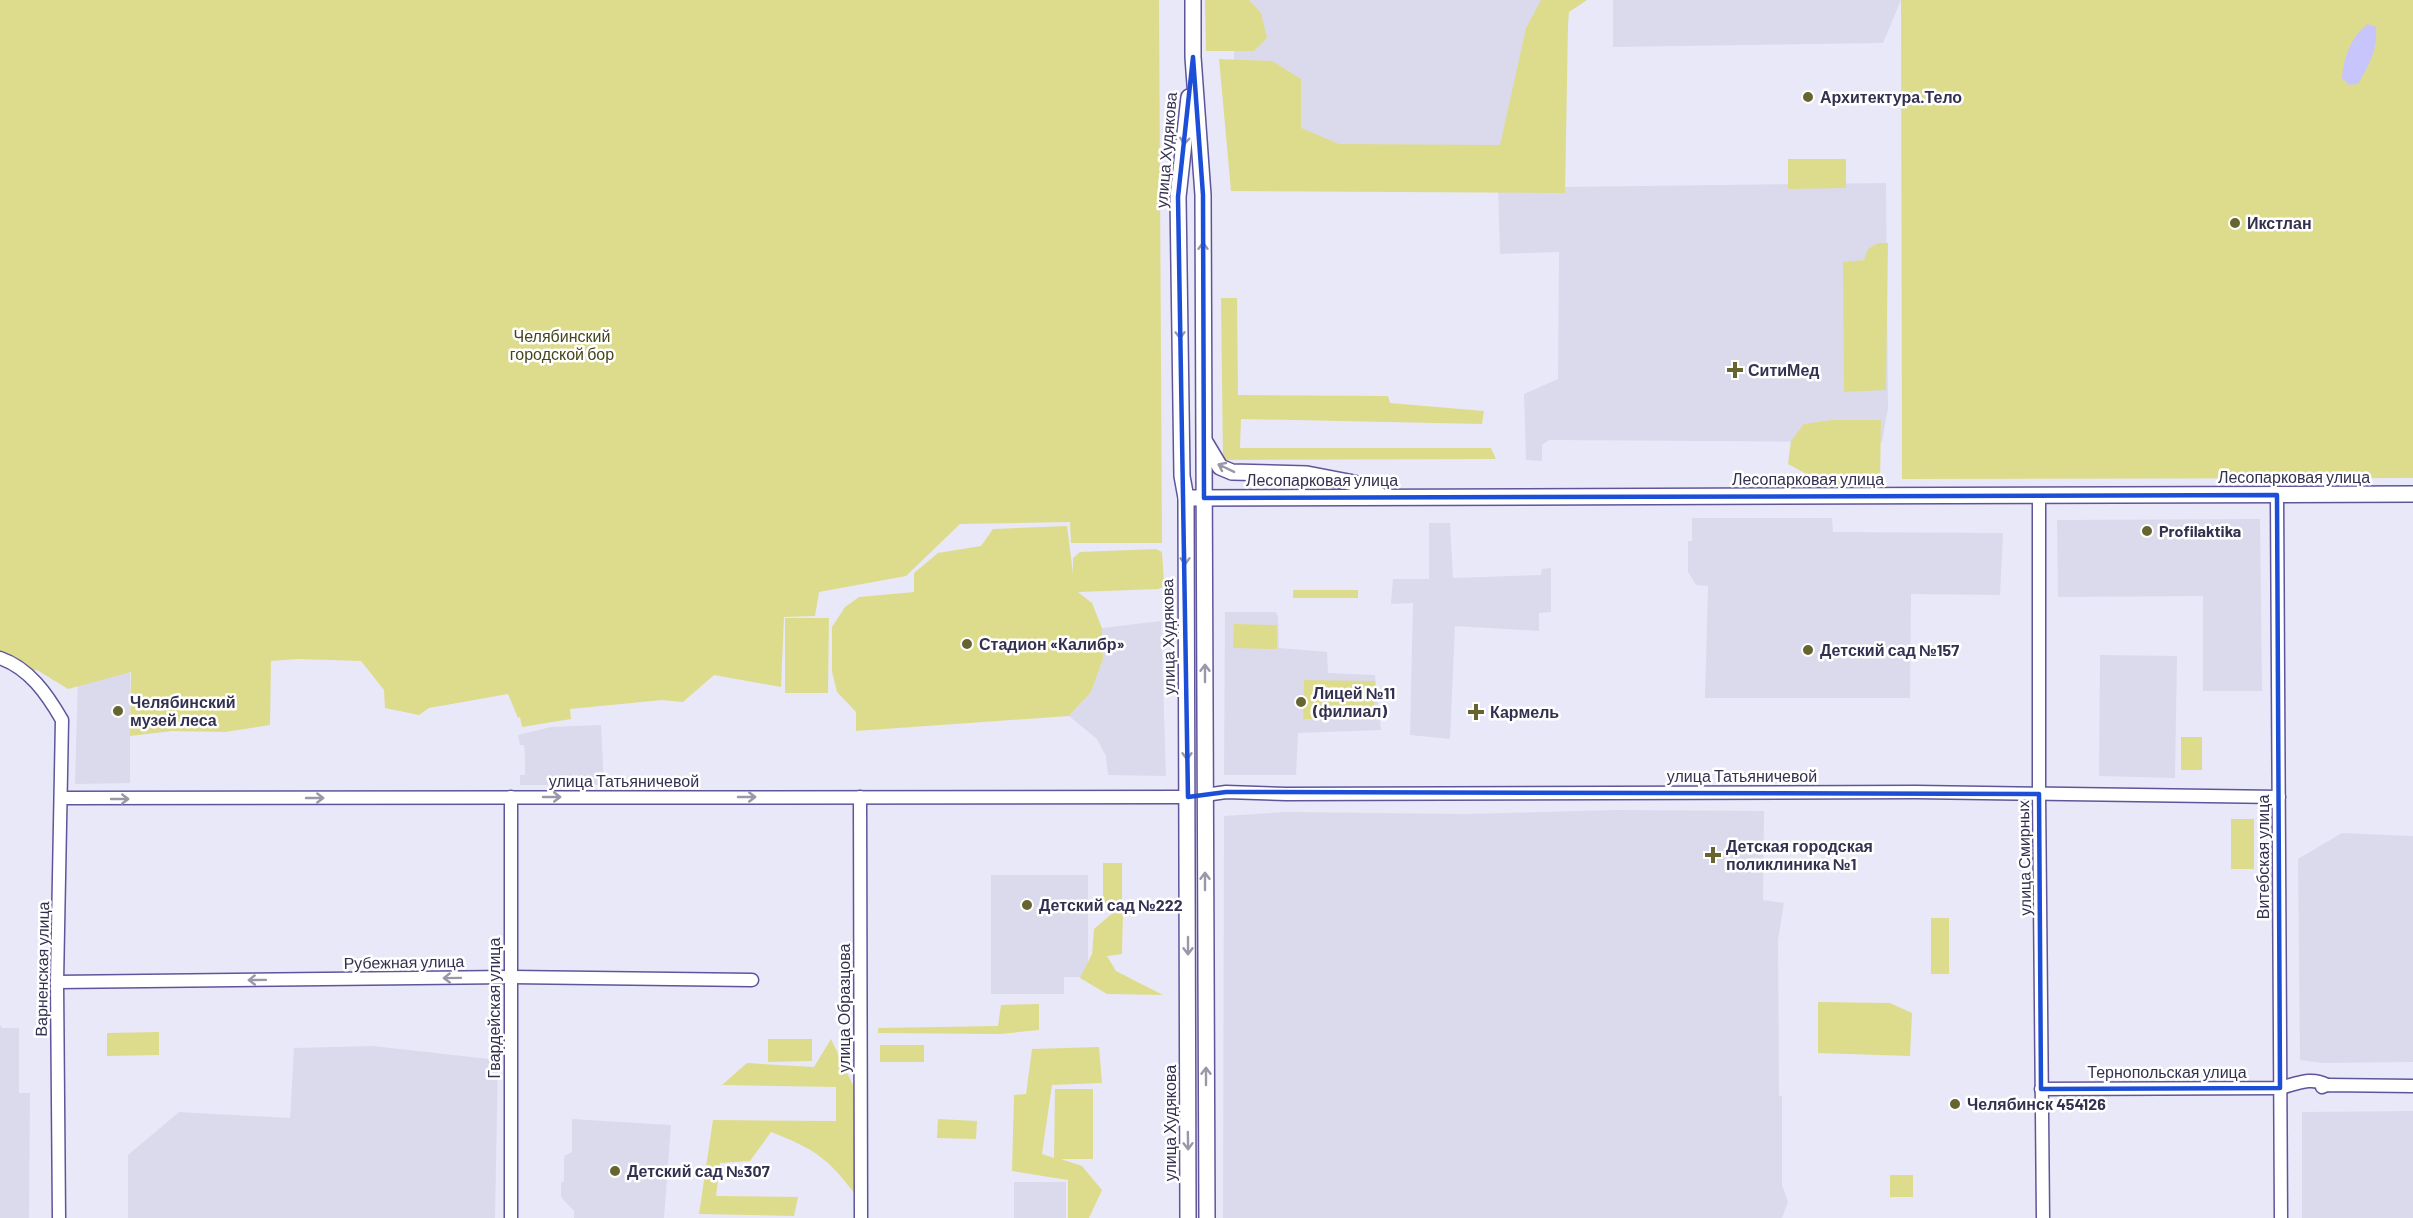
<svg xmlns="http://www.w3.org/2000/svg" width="2413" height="1218" viewBox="0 0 2413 1218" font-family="Barlow,sans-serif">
	<rect width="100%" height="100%" fill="#e9e8f8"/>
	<g fill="#dadaec">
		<path d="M1234,0h328l1,187 323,-4 2,225 -6,34 -333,-2 -7,5v16l-16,-1 -2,-66 34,-15 1,-127 -59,2 -2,-68 -264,-1z"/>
		<path d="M1613,0h288l-18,43 -270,4z"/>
		<path d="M1692,518h140l1,14 170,1 -3,62 -89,-1 -1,104h-205l3,-112 -12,-1 -8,-13v-31h4z"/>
		<path d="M2260,519l2,172h-59v-95l-145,1 -1,-77z"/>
		<path d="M1429,523h21l3,55 88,-3 1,-6 9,-1v44l-12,1v18l-84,-5 -5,113 -40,-4 3,-132 -22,1 2,-25h36z"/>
		<path d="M1225,612h51l2,5 1,31 48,4 1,21 47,2 6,55 -83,3 -2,42h-72z"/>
		<path d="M1161,621l5,155 -58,-1 -2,-19 -9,-17 -28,-23 22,-24 12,-33 -1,-31z"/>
		<path d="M2100,655l77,1 -2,122 -76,-2z"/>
		<path d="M130,663v120l-55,1 3,-109z"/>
		<path d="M601,725l3,60h-84v-10h5v-19l-1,-11h-4l-2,-10 33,-8z"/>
		<path d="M1615,810l149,1 -1,89 21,3 -6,37 1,156h3v89l6,17 -6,16h-559l1,-402 62,-4 180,2z"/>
		<path d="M2342,833l71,3v226l-91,1 -22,-3 -2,-201z"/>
		<path d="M991,875h97v102h-24v17h-73z"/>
		<path d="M0,1025l2,3h17v65h11l-1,125h-29z"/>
		<path d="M373,1046l125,14 -3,158h-367v-63l51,-43 111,6 4,-70z"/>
		<path d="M2413,1111v107h-111v-106z"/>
		<path d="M572,1119l99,6 -7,93h-90v-7l-13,-14v-14l3,-2v-25l8,-4z"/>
		<rect x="1014" y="1182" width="52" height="36"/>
	</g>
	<g fill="#dddc8d">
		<path d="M0,0h1159l3,543h-91l-1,-21 -110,2 -54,52 -87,16 -4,24 -31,1 -3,70 -67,-12 -31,27 -21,-2 -92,9 1,10 -49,8 -2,-10 -2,1 -10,-24 -79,14 -10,7 -34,-7 -1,-18 -23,-29 -63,-2 -27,2 -1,64 -45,7 -53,-1 -42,5 1,-64 -63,17 -31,-19 -5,1 -32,-16z"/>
		<path d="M1205,0h44l12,13 6,25 -13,13h-48z"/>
		<path d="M1541,0h46l-18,12 -1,13 -3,168 -334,-2 -12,-132 53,2 29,18v49l38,16 161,1 26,-117z"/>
		<path d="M1901,0h512v478l-511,1z"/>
		<path d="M1788,159h58v29l-58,1z"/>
		<path d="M1878,243h10l-2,147 -42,2 -1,-130 21,-2 4,-11z"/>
		<path d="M1221,298h16l1,97 150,1 2,7 94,8 -2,13 -241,-5 -1,29h251l5,11 -273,1z"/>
		<path d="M1832,420h49l-1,63 -55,1 -37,-20 3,-23 13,-17z"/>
		<path d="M1067,526l6,47v-15l7,-6 76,-3 6,3 2,31 -1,4 -5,2 -80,3 14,11 10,25 1,31 -12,33 -22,24 -213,15v-19l-19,-20 -5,-20v-45l13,-20 14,-10 55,-5v-19l24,-20 43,-7 12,-17z"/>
		<rect x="1293" y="590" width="65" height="8"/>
		<path d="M785,618h44l-1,75h-43z"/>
		<path d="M1234,624l43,1v24l-44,-1z"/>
		<path d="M1304,680l71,1 -1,38h-71z"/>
		<rect x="2181" y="737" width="21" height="33"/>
		<rect x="2231" y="819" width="23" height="50"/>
		<rect x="1103" y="863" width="19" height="40"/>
		<path d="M1115,911h8l-1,43 -15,2 9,15 47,24 -56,-1 -27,-16 12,-24 2,-25z"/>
		<rect x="1931" y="918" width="18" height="56"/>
		<path d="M1818,1002l72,1 22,10 -2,43 -92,-3z"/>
		<path d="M1039,1004v26l-39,4 -122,-1v-5l120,-2 3,-21z"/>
		<path d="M159,1032v23l-52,1v-23z"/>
		<path d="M768,1039h44v22l-44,1z"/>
		<path d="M831,1039l22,46 2,109c-28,-37 -41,-45 -84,-62l-21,29 -30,2 -4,33 82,1 -4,19 -95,-2 14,-94 123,1v-34l-114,-2 25,-22 67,4z"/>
		<rect x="880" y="1045" width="44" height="17"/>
		<path d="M1099,1047l3,36 -50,2 -10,69 12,4 1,-69h38v70h-32l21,7 20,24 -13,28h-21v-38l-56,-9 2,-76 12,-1 6,-45z"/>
		<path d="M938,1119l39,2 -1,18 -39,-1z"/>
		<rect x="1890" y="1175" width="23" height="22"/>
	</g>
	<path fill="#c8c5fd" d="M2368,24l8,3c2,23 -7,38 -18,57l-9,1 -7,-7c2,-21 9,-42 26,-54z"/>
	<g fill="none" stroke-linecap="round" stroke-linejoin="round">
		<g stroke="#5e559a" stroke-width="15">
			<g id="minor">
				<path d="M2277,495l4,723"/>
				<path d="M2039,496v298l4,424"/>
				<path d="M0,658c29,10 47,36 62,62l-5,262 2,236"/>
				<path d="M1205,795l21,-3 60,2 630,-2 363,5"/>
				<path d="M860,797l1,421"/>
				<path d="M61,798l1127,-1"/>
				<path d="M57,982l454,-5 241,3"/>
				<path d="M2322,1087l5,-2 86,1"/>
				<path d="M2041,1089l239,-1c16,-4 31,-12 47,-3"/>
				<path d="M511,1218v-421"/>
			</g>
		</g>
		<g stroke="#5e559a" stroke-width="18">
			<g id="major">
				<path d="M1193,0v57l10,138 4,1023"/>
				<path d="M1205,442l15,25 12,5 75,2 47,9 27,13"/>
				<path d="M1186,498l1227,-4"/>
				<path d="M1188,1218l-2,-720 -4,-22 -4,-279 11,-100"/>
			</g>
		</g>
		<use href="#minor" stroke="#fff" stroke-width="12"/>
		<use href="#major" stroke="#fff" stroke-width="15"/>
	</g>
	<defs><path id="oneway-shaft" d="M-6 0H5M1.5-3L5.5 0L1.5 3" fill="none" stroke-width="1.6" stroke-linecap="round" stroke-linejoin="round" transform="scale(1.5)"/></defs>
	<g stroke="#9a98a8">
		<use href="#oneway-shaft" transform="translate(1185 136) rotate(96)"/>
		<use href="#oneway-shaft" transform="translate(1203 251) rotate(-90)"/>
		<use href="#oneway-shaft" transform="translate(1180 330) rotate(89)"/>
		<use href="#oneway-shaft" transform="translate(1226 468) rotate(-154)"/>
		<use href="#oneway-shaft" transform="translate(1185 556) rotate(89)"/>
		<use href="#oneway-shaft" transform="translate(1205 673) rotate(-90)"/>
		<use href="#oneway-shaft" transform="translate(1187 751) rotate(90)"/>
		<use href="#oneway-shaft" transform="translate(552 797)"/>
		<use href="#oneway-shaft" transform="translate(747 797)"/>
		<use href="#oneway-shaft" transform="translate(315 798)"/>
		<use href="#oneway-shaft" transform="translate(120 799)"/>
		<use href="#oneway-shaft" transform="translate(1205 881) rotate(-90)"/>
		<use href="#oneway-shaft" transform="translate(1188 946) rotate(90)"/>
		<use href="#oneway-shaft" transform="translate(452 978) rotate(179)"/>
		<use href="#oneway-shaft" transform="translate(257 980) rotate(179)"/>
		<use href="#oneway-shaft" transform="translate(1206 1076) rotate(-90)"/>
		<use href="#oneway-shaft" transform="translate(1188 1141) rotate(89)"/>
	</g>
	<path fill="none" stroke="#1d4ed8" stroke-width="4.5" stroke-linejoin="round" d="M1193,57l10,138 1,303 1073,-3 3,593 -239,1 -2,-295 -813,-2 -38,5 -10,-600z"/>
	<g fill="#666532" stroke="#fff" stroke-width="2">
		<circle cx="1808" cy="97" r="6"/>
		<circle cx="2235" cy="223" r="6"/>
		<path d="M1732 361h6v6h6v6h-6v6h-6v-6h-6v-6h6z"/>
		<circle cx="2147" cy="531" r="6"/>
		<circle cx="967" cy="644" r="6"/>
		<circle cx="1808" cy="650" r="6"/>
		<circle cx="1301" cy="702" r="6"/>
		<circle cx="118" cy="711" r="6"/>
		<path d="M1473 703h6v6h6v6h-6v6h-6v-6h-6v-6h6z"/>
		<path d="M1710 846h6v6h6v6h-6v6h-6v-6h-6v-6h6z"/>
		<circle cx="1027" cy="905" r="6"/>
		<circle cx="1955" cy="1104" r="6"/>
		<circle cx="615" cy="1171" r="6"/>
	</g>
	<g text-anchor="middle" stroke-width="5" stroke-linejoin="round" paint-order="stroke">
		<g font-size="16" font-weight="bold" fill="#343150" stroke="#fff" text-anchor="start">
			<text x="1820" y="103">Архитектура.Тело</text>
			<text x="2247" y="229">Икстлан</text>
			<text x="1748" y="376">СитиМед</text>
			<text x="2159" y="537">Profilaktika</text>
			<text x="979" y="650">Стадион «Калибр»</text>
			<text x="1820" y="656">Детский сад №157</text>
			<text x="1313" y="699">Лицей №11<tspan x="1313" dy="18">(филиал)</tspan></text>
			<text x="130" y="708">Челябинский<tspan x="130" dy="18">музей леса</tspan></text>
			<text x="1490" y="718">Кармель</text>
			<text x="1726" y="852">Детская городская<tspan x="1726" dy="18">поликлиника №1</tspan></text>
			<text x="1039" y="911">Детский сад №222</text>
			<text x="1967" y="1110">Челябинск 454126</text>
			<text x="627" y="1177">Детский сад №307</text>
		</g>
		<g font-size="16" fill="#343150" stroke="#fff">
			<text transform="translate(1166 150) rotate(-85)" y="6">улица Худякова</text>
			<text x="2294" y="483">Лесопарковая улица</text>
			<text x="1808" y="485">Лесопарковая улица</text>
			<text x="1322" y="486">Лесопарковая улица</text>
			<text transform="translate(1168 637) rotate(-91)" y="6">улица Худякова</text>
			<text x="1742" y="782">улица Татьяничевой</text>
			<text x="624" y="787">улица Татьяничевой</text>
			<text transform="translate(2263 857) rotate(-90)" y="6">Витебская улица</text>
			<text transform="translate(2024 858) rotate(-91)" y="6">улица Смирных</text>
			<text transform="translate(404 962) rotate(-1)" y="6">Рубежная улица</text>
			<text transform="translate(42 969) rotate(-89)" y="6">Варненская улица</text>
			<text transform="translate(494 1008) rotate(-90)" y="6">Гвардейская улица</text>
			<text transform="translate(844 1008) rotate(-90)" y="6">улица Образцова</text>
			<text x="2167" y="1078">Тернопольская улица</text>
			<text transform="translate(1170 1123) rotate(-90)" y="6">улица Худякова</text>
		</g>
		<g font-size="16" fill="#47461a" stroke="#fff">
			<text x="562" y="342">Челябинский<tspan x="562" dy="18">городской бор</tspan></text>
		</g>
	</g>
</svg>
